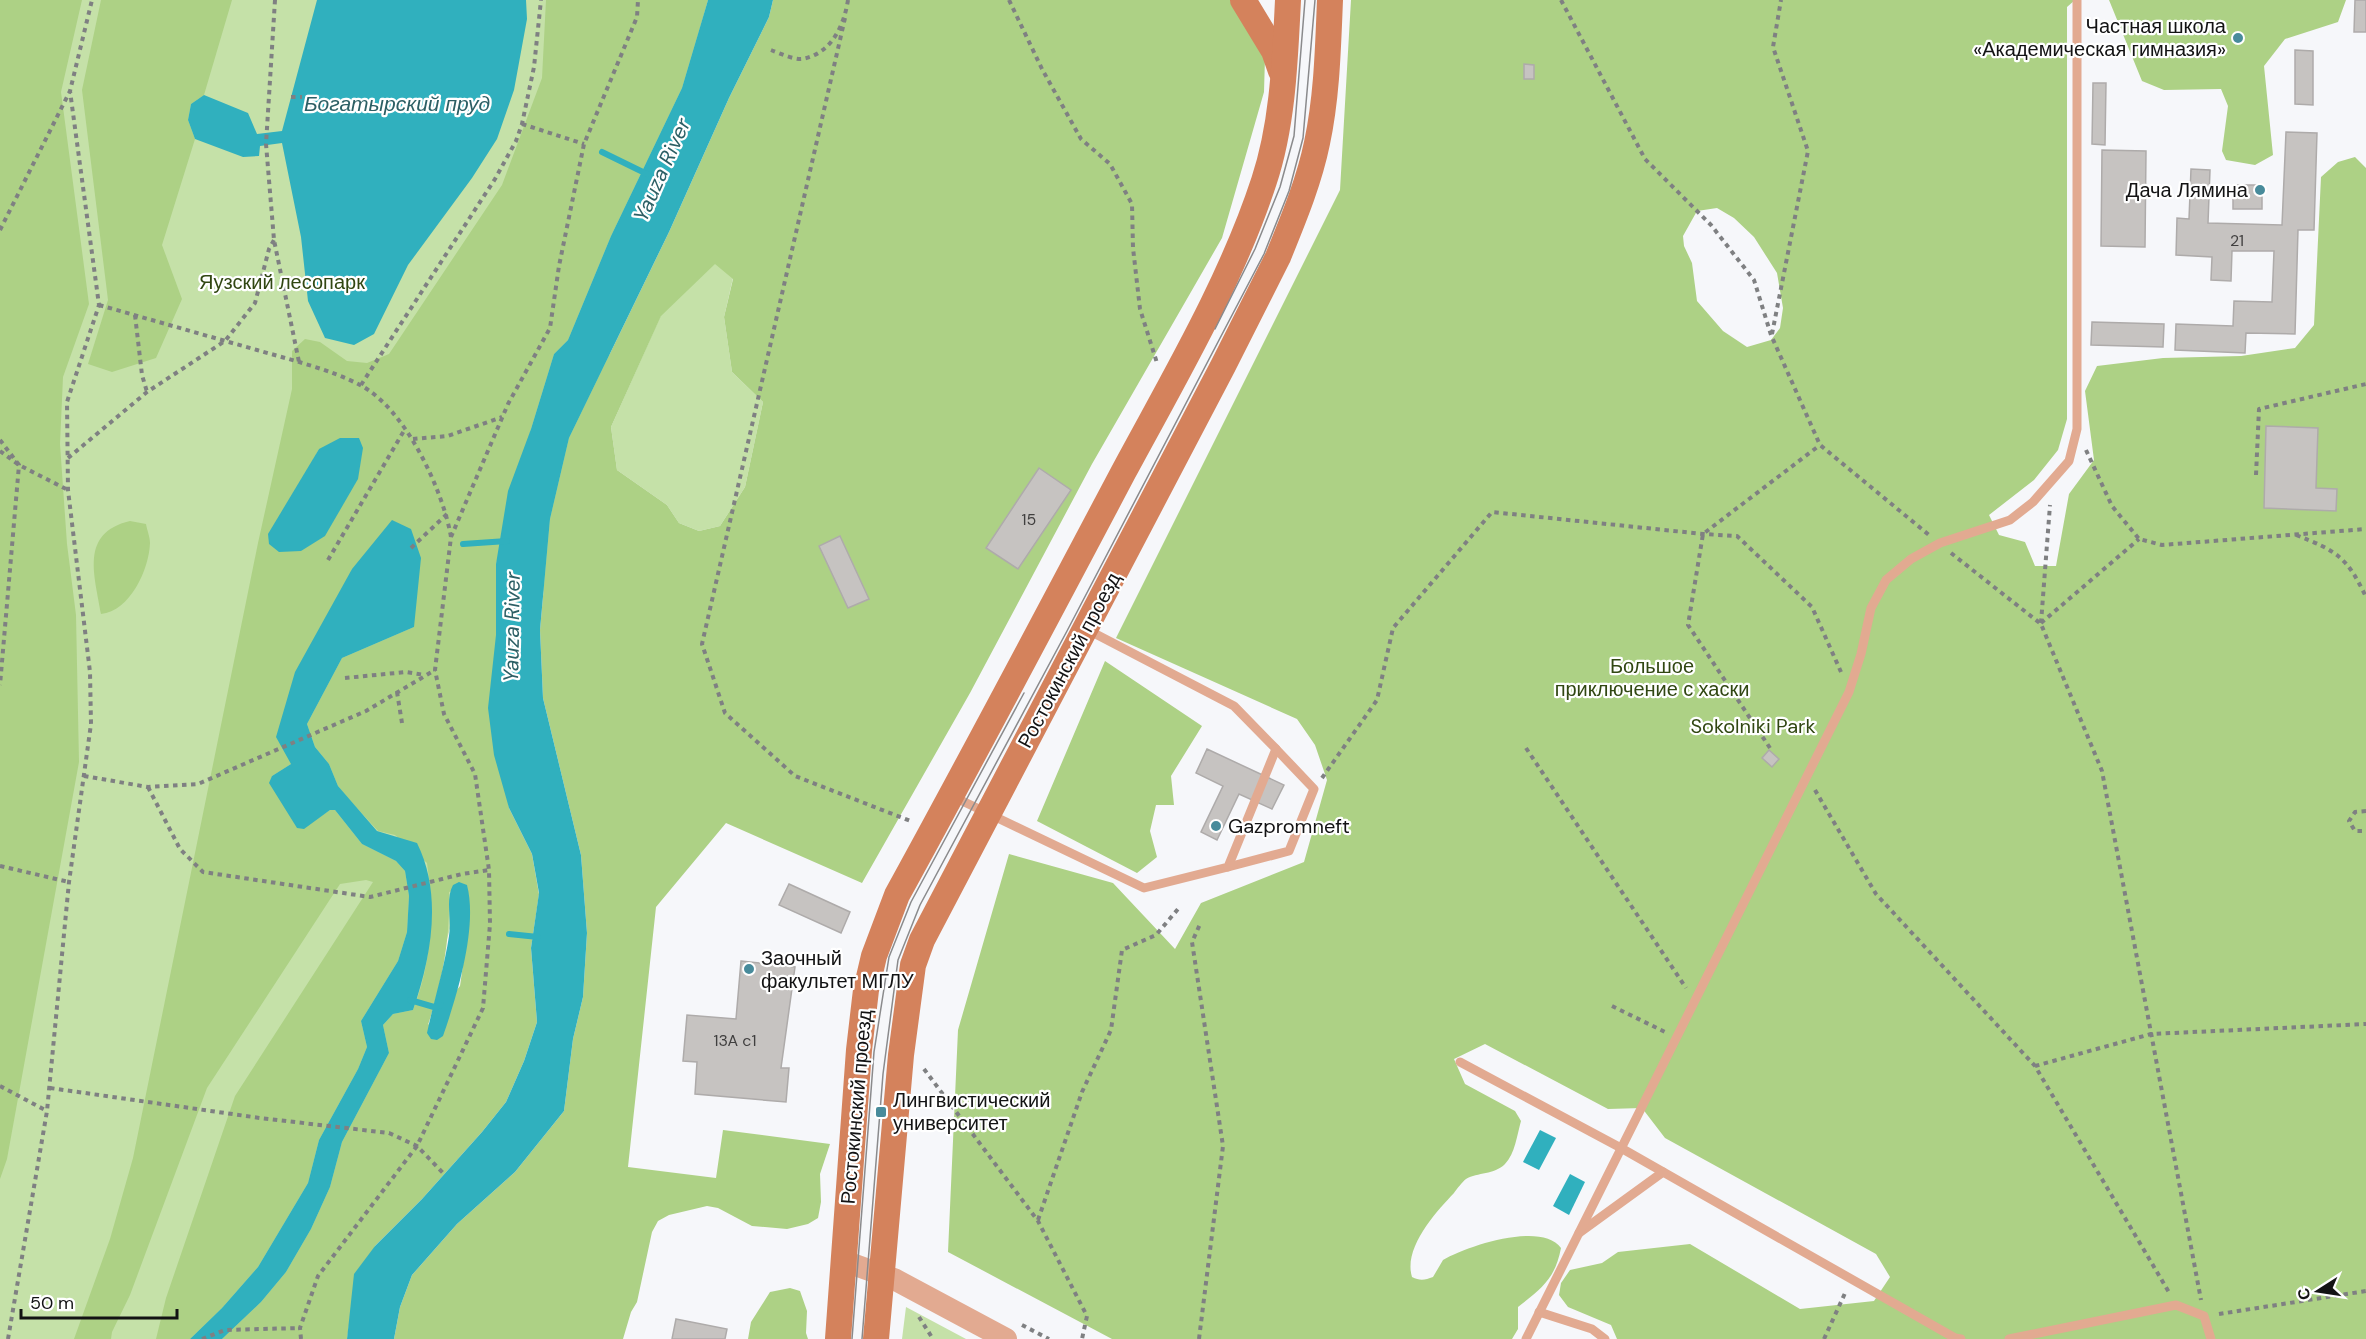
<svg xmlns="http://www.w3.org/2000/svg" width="2366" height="1339" viewBox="0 0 2366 1339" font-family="'DM Sans',sans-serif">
	<rect width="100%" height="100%" fill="#f6f7fa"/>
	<g fill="#c5e1a8">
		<path d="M0,0h708l-354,1274 -7,65h-347z"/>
		<path d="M715,263l18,15 -9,39 8,55 31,30 -18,85 -25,39 -21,5 -20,-8 -12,-18 -50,-35 -6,-43 50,-112z"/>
		<path d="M906,1307l60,32h-64z"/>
	</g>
	<g fill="#add185" fill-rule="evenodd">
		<path d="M0,0h82l-21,92 28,212 -26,73 -3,67 7,100 9,71 3,147 -72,397 -7,20z"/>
		<path d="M101,0h131l-28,95 -13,9 -3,16 7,19 -33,106 20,54 -26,59 -44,14 -24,-8 20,-64 -26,-210z"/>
		<path d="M546,0h162l-26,88 -71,148 -43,104 -14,14 -23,75 -35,135v71l13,173 23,46 7,40 -8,54 6,74 -13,39 -18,41 -24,30 -60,67 -47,47 -25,72 -3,21h-125l39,-37 25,-30 25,-43 19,-42 12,-45 47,-89 -6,-28 10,-11 20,-4c19,-48 21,-97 14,-147l-32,-28 -17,-4 -33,-36 -7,-9 -9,-22 -14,-17 -8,-23 35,-66 72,-31 -62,-58 -61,195 -19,12 46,42 12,-8h5l27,34 34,17 9,10 4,25 -2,36 -9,29 -37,60 6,26 -9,22 -39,71 -11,43 -50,84 -36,41 -32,31h-34l10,-41 69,-202 138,-214 -7,-2 -26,4 -133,204 -77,207 -18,37 -1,7h-37l36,-100 23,-81 125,-615 34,-154v-38l13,-12 15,3 27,19 20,2 22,-9 113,-169 40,-107zM319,449l6,87 -29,-45zM467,885l1,44 -8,57 -32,39c15,-46 22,-85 21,-133z"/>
		<path d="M773,0h457l35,57 -1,35 -42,146 -130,226 -122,229 -108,190 -136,-60 -70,84 -28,260 88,11 7,-48 107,14 -10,30 1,28 -3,16 -10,6 -21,5 -35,-3 -34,-18 -11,-2 -38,9 -11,6 -6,11 -15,70 -6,10 -8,27h-229l6,-32 12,-32 45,-51 58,-52 49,-61 9,-72 10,-42 4,-64 -6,-78 -38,-157 -3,-68 10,-111 19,-81 100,-206 60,-134 40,-81zM715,264l18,15 -9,38 8,55 31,30 -18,85 -25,39 -21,5 -20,-8 -12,-18 -50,-35 -6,-43 50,-111z"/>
		<path d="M1351,0h724l-8,7v412l-9,31 -24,30 -45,35 10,20 26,7 10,24h21l13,-72 25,-34 -9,-69 12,-25 66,-8 78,-2 54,-8 19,-23 7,-148 17,-15 17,-5 11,11v1171h-749l-6,-14 -43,-18 -9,-12 2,-12 9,-13 32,-7 16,-11 72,-8 110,65 74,-8 16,-24 -14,-23 -211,-116 -23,-30 -34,1 -123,-65 -31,15 11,25 50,27 6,10c-4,14 -6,33 -16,43 -11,11 -27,8 -39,15 -4,3 -9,10 -12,14 -18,19 -51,55 -42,84 8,4 13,3 21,0l10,-17c24,-14 99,-39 118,-12 -6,31 -19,40 -43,59v22l-6,10h-400l-164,-87 10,-222 51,-176 104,29 62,66 26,-46 103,-41 23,-82 -12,-35 -18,-26 -181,-81 224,-448zM1717,208l17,10 20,19 23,36 6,35 -3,20 -9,12 -24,7 -24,-16 -26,-30 -5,-38 -8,-17 -1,-10 14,-25z"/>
		<path d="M2109,0h237l-8,22 -53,17 -21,27 9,89 -18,10 -29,-5 -4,-9 6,-45 -7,-17 -57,1 -22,-9z"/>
		<path d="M130,521l16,3c1,6 4,13 4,19 -1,27 -20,68 -49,71 -6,-38 -22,-81 29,-93z"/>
		<path d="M1105,661l97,65 -31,50 3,29h-18l-6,26 7,26 -20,16 -100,-52z"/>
		<path d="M790,1288l10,3 7,20 -1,22 2,6h-60l3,-17 19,-30z"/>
	</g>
	<g fill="#30b0be">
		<path d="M317,0h209l1,19 -13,71 -17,49 -25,39 -64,87 -34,69 -20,11 -29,-7 -17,-37 -7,-64 -19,-94 -22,3 -1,10 -16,1 -48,-18 -7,-19 3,-16 13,-9 44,18 9,21 25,-3z"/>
		<path d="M708,0h65l-4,17 -40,81 -60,134 -100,206 -19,81 -10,111 3,68 38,157 6,78 -4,64 -10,42 -9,72 -49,61 -58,52 -45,51 -12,32 -6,32h-47l7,-65 21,-28 47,-47 60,-67 24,-30 18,-41 13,-39 -6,-74 8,-55 -7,-39 -23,-46 -15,-53 -6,-47 8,-73v-71l12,-73 23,-62 23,-75 14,-14 43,-104 71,-148z"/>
		<path d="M340,438h19l4,10 -5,31 -33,57 -24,15 -22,1 -10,-8 -1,-10 51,-85z"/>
		<path d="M392,520l19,9 10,29 -7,69 -72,31 -35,66 8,23 14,17 9,22 39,45 40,12c26,52 14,115 -4,167l-20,4 -10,11 6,28 -47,89 -12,45 -19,42 -25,43 -25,30 -39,37h-32l32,-31 36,-41 50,-84 11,-43 39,-71 9,-22 -6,-26 37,-60 9,-29 2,-36 -4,-25 -9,-10 -34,-17 -27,-34h-5l-26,19 -7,-1 -28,-45 3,-7 19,-12 -15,-27 19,-65 57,-103z"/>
		<path d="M459,882l8,3c11,42 -10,111 -24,151l-6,4 -6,-1 -4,-6c7,-33 17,-64 22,-97 3,-17 -4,-36 4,-51z"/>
		<path d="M1540,1130l16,8 -17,32 -16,-8z"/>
		<path d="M1570,1174l15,8 -16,33 -16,-9z"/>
	</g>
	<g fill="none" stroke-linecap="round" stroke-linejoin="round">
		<g stroke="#30b0be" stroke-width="6">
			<path d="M602,152l45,22"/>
			<path d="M463,544l44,-3"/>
			<path d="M509,934l29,3"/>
			<path d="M410,1000l24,7 7,-2"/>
		</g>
	</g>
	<g fill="#c6c3c1" stroke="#aeabaa" stroke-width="1.5">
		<path d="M2355,0h11v32h-12z"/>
		<path d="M2295,50l18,1v54l-18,-1z"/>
		<path d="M1524,64l10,1v14h-10z"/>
		<path d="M2093,83h13l-1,62 -13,-1z"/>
		<path d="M2286,132l31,1 -3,97h-16l-3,104 -49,-1 -1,20 -70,-3 1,-26 57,2 1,-25 38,1 2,-51h-42l-1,30 -20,-1 1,-23 -36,-2 1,-37 12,1 2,-50 19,1 -2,53 74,2z"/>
		<path d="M2102,150l44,1 -1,96 -44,-1z"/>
		<rect x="2233" y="185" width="29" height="24"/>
		<path d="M2092,322l72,2 -1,23 -72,-2z"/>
		<path d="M2266,426l52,2 -2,60 21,1 -1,22 -72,-3z"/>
		<path d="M1039,468l32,22 -53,79 -32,-21z"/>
		<path d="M840,536l29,63 -21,9 -29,-62z"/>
		<path d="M1207,749l77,36 -12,24 -33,-15 -22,46 -16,-8 22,-46 -27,-13z"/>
		<path d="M1769,750l10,9 -7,8 -10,-9z"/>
		<path d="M789,884l61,28 -9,21 -62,-28z"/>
		<path d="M741,961l54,6 -14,101h8l-3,34 -91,-8 2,-32 -14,-1 4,-46 49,4z"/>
		<path d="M676,1319l51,10 -2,10h-53z"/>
	</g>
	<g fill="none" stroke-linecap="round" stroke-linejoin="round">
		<g stroke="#7f8082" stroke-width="4" stroke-dasharray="4.5 4.5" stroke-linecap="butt">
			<path d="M275,0l-9,144 8,96 25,122"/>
			<path d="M1009,0l33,69 39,70 29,25 22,40 1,44 7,61 17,54"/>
			<path d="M1561,0l84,159 66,66 43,55 17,55 49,110 109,90"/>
			<path d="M845,18l-143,626 23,69 70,63 118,46"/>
			<path d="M771,50c8,3 23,10 31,9 29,-5 42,-33 46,-59"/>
			<path d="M291,97h11"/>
			<path d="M522,124l62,20"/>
			<path d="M0,230l70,-139 22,-91"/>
			<path d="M99,305c53,15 105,30 158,45 31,9 75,20 103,35 45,23 83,105 91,152"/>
			<path d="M135,315l7,60 5,17"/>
			<path d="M1772,334l36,-183 -35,-104 8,-47"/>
			<path d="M361,385l134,-206 21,-38 6,-17 12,-57 7,-67"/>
			<path d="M413,439l35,-3 54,-19"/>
			<path d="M0,440l19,25 -19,220"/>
			<path d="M2086,450l26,56 27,33 23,6 204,-16"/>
			<path d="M0,451l19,14 49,25"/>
			<path d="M68,458l79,-66 78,-51 30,-38 14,-54 5,-9"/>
			<path d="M2256,475l3,-66 107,-25"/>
			<path d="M2296,535c41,16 51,22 70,62"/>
			<path d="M411,548l36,-34"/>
			<path d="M1951,553l90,71 61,147 99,529"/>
			<path d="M328,560l77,-131"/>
			<path d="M2041,623l9,-118"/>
			<path d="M2041,623l98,-84"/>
			<path d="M345,678l61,-6 19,3"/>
			<path d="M397,692l5,31"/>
			<path d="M1526,748l160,240"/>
			<path d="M1770,748l-82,-123 15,-91 117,-89"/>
			<path d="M84,776l64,11 50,-3 168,-73 69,-41"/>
			<path d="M1322,778l55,-78 16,-72 99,-116 211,22 34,2 75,71 29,65"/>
			<path d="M148,787l32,62 23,23 167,25 92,-23 27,-4"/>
			<path d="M1815,790l61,104 159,172 135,228"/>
			<path d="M2366,811l-11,1 -6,9 6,10h11"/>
			<path d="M0,866l69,16"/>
			<path d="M1612,1006l53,26"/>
			<path d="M2035,1066l116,-32 215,-10"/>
			<path d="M924,1069l114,152 49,95 -5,23"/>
			<path d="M0,1086l47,25"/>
			<path d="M50,1088l210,30 129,15 28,13 27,28"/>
			<path d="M1038,1220l44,-128 29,-62 11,-80 34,-15 22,-26"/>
			<path d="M2219,1314l147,-23"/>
			<path d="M919,1317l14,22"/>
			<path d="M1022,1325l27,14"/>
			<path d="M8,1339l39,-228 22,-229 22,-158 -1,-52 -22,-182 -1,-88 32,-97 -29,-214"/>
			<path d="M202,1339l23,-9 75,-2"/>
			<path d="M301,1339l-1,-11 18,-52 99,-130 66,-138 7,-84 -1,-54 -14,-96 -31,-60 -9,-44 16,-133 57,-133 42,-76 9,-62 25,-122 53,-127 1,-17"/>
			<path d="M1199,1339l24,-193 -31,-204 9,-20"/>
			<path d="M1824,1339l22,-48"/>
		</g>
		<g stroke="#e2aa91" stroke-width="9">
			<path d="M954,797l190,91 84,-21 48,-118 -42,-43 -148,-77"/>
			<path d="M1228,867l61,-16 25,-62 -38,-40"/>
			<path d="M1460,1062l161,86 334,190 6,1"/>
			<path d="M1579,1233l84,-61"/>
			<path d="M1539,1312l53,17 13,10"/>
			<path d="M1526,1339l323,-647 12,-38 10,-46 15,-28 25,-21 29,-16 70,-23 23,-18 36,-41 8,-32v-429"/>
			<path d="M2009,1339l167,-34 28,11 7,23"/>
		</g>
		<path stroke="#e2aa91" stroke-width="22" d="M844,1261l50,18 112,60"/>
		<g stroke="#d4825c" stroke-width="26">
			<path d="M1243,0l31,51 7,20"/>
			<path d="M838,1339l21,-289 7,-60 8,-34 23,-61c77,-140 152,-282 227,-424 50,-93 107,-189 140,-290 19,-57 21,-121 24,-181"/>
			<path d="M876,1339l25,-284 12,-90 9,-25 301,-574 55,-109c15,-37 31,-75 39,-114 10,-47 11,-95 13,-143"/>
		</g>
		<g stroke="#8a8a8c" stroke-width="1.5">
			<path d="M1215,329l40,-80 25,-62 14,-51 11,-136"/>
			<path d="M852,1339l22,-287 15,-95 22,-55 113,-209"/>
			<path d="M862,1339l21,-265 15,-114 22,-55 147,-274 197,-377 25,-63 14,-53 12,-138"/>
		</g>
	</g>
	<g fill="#488b9b" stroke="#fff" stroke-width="2">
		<circle cx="2238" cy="38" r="6"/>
		<circle cx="2260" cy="190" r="6"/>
		<circle cx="1216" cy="826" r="6"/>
		<circle cx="749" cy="969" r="6"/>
		<rect x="875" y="1106" width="12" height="12" rx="3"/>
	</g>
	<g text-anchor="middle" stroke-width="4.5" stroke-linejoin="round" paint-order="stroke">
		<g font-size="16" fill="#403f3f">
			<text x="2237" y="246">21</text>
			<text x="1029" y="525">15</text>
			<text x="735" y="1046">13A c1</text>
		</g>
		<g font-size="20" fill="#131314" stroke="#fff" text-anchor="start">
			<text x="2226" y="33" text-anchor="end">Частная школа<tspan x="2226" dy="23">«Академическая гимназия»</tspan></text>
			<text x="2248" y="197" text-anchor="end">Дача Лямина</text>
			<text x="1228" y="833">Gazpromneft</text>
			<text x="761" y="965">Заочный<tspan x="761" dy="23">факультет МГЛУ</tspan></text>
			<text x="893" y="1107">Лингвистический<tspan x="893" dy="23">университет</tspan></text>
		</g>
		<g font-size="20" fill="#314712" stroke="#fff">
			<text x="282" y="289">Яузский лесопарк</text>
			<text x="1652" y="673">Большое<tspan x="1652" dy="23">приключение с хаски</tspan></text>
			<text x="1753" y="733">Sokolniki Park</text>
		</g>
		<g font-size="20" fill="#131314" stroke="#fff">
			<text transform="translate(1069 660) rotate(-62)" y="7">Ростокинский проезд</text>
			<text transform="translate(856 1107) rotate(-85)" y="7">Ростокинский проезд</text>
		</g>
		<g font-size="21" font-style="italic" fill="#2c5f65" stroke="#fff">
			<text x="397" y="111">Богатырский пруд</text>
			<text transform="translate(662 170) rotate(-66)" y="7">Yauza River</text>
			<text transform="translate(512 627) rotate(-89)" y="7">Yauza River</text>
		</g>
	</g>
	<g transform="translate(2318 1291) rotate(258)" stroke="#ffffff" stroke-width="4.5" paint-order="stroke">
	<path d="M0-4.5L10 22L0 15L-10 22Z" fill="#131314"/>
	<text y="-9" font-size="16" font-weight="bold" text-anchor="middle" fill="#131314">С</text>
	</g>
	<path d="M21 1309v9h156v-9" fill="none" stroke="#131314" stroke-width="3"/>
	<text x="30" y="1309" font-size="18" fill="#131314" stroke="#ffffff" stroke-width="4.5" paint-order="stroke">50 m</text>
</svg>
